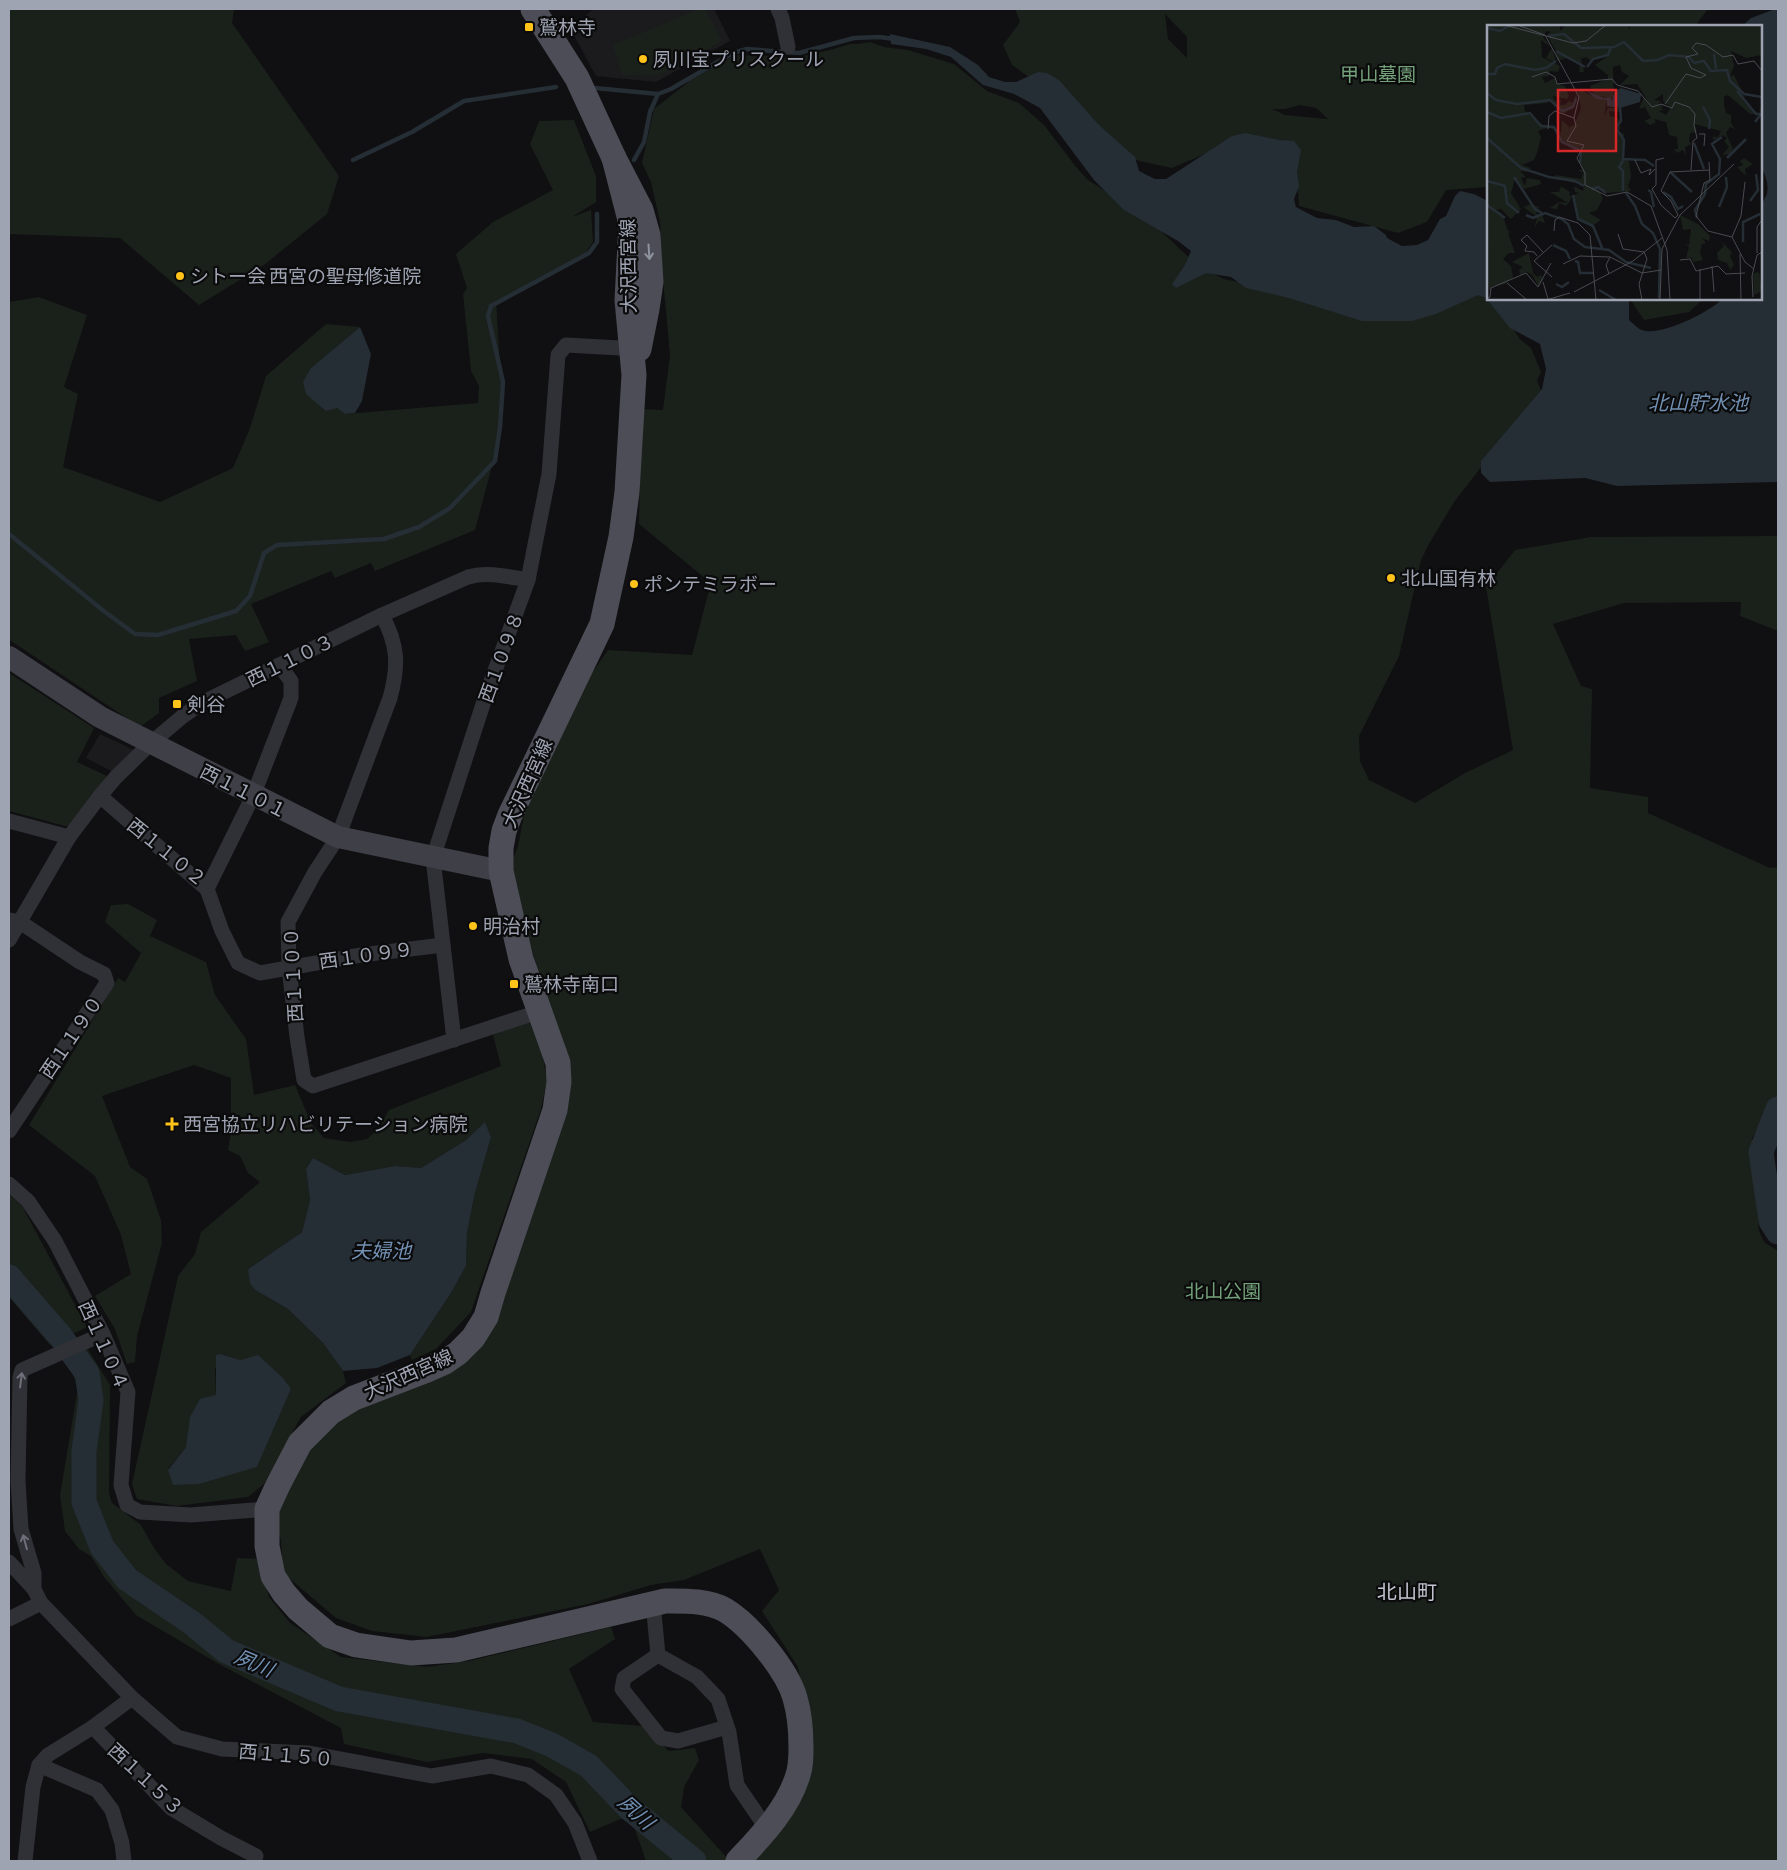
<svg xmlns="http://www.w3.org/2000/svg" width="1787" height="1870" viewBox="0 0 1787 1870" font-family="'Sofia Sans Condensed','Noto Sans JP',sans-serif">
	<rect width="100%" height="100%" fill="#100f11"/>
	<g fill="#1b1b1e">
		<path d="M593,9h121l16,32 -74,41 -60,-6 -25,-46z"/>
		<path d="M100,734l34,16 -21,22 -27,-14z"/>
	</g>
	<g fill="#1a211b" fill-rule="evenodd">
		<path d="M9,9h225l-2,14 107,153 -12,38 -63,51 -65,40 -79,-67 -111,-4z"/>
		<path d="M699,9h6l17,32 -63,34h-37l-9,-30z"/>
		<path d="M1015,9h693l-13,17h-207v161l-42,3 -19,32 -29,11 -99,-27 -3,-53 -47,-18 -77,33 -55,-12 -34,-40 -71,-51 -9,-20 17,-23zM1165,14l22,23v21l-19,-19zM1300,105l16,3 12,11 -43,-4 -13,-6h13z"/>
		<path d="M870,42l14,5 24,3 46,14 33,27 32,12 25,22 33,43 11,12 57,36 54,51 25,12 118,24 145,-13 1,9h5l27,40 11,9 10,24 -4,9 4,9 -87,112 -25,42 -8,16 -22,96 -40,80 1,25 9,19 46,23 50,-30 48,-23 -27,-163 29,-37 76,-13 187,-1v95l-38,-15 1,-14 -117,1 -71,21 28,62 11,3 -2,99 58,9v16l122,55 8,-1v233l-26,38 7,93 5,11 14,9v610h-1032l65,-114 -13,-80 -36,-56 17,-21 -19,-41 -76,31 -33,5 -63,19 -161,33 -55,-6 -36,-13 -53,-45 -2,-33 -7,-16 23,-64 31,-36 160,-93 74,-276 -53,-186 9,-23 8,-41 37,-90 45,-65 84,5 19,-72 -72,-59 2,-115 22,1 7,-55 -8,-87 -2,-46 -9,-40 -9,-19 12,-54 37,-29 44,-25 64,2 31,-7 20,-6h8z"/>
		<path d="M574,120l22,56v26l-24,15 19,-7 2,32 -9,13 -88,46 6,97 -2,38 -25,94 -100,41 -4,-8 -36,15 -4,-7 -80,33 18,38 -24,9 -9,-16 -47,4 8,42 -38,17v15l-19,14 -129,-86 -2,-2v-337l30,-5 48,18 -23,72 14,7 -15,73 97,35 73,-34 17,-40 16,-52 60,-52 34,3 -49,41 26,40 8,6 133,-11 1,-17 -8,-15 -8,-77 4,-6 -11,-34 37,-32 60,-32 -23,-46 9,-23z"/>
		<path d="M1630,299h73l-14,13 -45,8z"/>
		<path d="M9,673l85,55 -17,34 30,14 -36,49 -6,1 -56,-15z"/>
		<path d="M128,904l29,16 -7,16 56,26 9,33 31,44 8,56 41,-10 16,38 13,15 26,4 17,-3 11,-10 11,-19 112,-44 -8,-31 37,-15 13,37 4,24 -6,28 -70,203 -35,37 -24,11 -2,-5 41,-62 15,-27 1,-33 8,-40 16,-56 -6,-14 -19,17 -45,28 -26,-2 -50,9 -32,-17 -7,11 4,31 -8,32 -54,37 7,21 33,19 35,34 20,28 3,12 -45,34 -37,67 -16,13 -71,9 -40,-7 -5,-15 46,-208 17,-22 6,-22 59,-50 -12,-9 -8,-17 -12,-6 3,-18v-54l-37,-13 -92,31 28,71 17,12 14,41 1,23 -25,93 -2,26 -8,2 -12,-35 -20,-33 36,-22 -10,-39 -26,-59 -66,-51 89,-147 7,4 16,-29 -36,-31 6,-17zM220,1354l21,6 50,29 -34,78 -89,2 18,-22 30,-52 -1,-26z"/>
		<path d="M9,1195l13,11 65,121 -37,18 -41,-48z"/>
		<path d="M87,1348l23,37 -1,108 3,10 29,22 13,23 12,16 22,17 43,10 6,-33 22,1 10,38 21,26 51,34 86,10 42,-6 142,-34 4,12 -46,30 24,53 49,4 27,25 26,-3 4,12 -15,27 -3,20 47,52 -2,2h-80l-16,-46 -40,17 -24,-50 -34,-23 -49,-6 -56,9 -83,-18 -3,-16 -124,-65 -81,-48 -32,-38 -13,-21 -12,-7 -14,-18 -5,-36 18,-108 -12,-29z"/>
	</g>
	<g fill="#252d35">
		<path d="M1775,9h3v473l-161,4 -32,-8 -95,4 -9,-9v-12l61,-72 4,-20 -6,-25 -30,-16 -24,-30 -8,-3 -42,19 -24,7h-50l-73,-23 -43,-10 -15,-11 -25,-4 -30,15 -4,-4 13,-19 6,-14 -13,-10 -54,-31 -30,-30 -54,-72 -26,-14 -31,-9 -32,-28 -25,-8 -35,-5 -1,-10 60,13 28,18 11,12 16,5h11l22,-10 9,1 12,7 40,45 36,32 4,14 16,8h11l66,-43 13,-3 34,7 15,1 7,9 -4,22 2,15 -5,12 2,8 21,11 19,2 18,7 20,-1 12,9 1,3 15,8 15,-1 11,-5 12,-21 6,-3 9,-20 5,-5 14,3 14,7v98h141v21c4,3 9,9 13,10 18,7 68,-18 80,-31h39v-90l2,-1c-1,-8 2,-8 4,-15 2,-10 -2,-18 -6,-27v-140h-19l9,-8z"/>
		<path d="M360,327l11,27 -9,47 -7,12 -10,1 -8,-6 -11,3 -20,-17 -3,-12 8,-14z"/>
		<path d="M485,1122l6,15 -16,56 -8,40 -1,33 -15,27 -41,62 -33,13 -34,3 -20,-28 -35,-34 -33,-19 -5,-7 -2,-14 54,-37 8,-32 -4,-31 7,-11 32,17 50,-9 26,2 45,-28z"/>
		<path d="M220,1354l21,6 17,-5 25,23 8,11 -34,78 -58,17 -26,1 -5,-15 18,-23 4,-30 10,-18 16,-4v-40z"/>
	</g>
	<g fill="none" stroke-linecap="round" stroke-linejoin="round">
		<g stroke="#252d35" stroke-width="4.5">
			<path d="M595,88l63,6 13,-5 62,-36 14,-4 52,4 55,-15 25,-1 16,2"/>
			<path d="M353,160l59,-28 52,-31 92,-14"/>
			<path d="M634,160l10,-18 6,-30 8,-18"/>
			<path d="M9,534l96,78 30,22 23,1 78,-24 14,-15 14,-43 13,-8 107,-6 35,-12 31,-19 45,-47 5,-34 3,-45 -15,-66 3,-10 98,-53 8,-11v-28"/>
		</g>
		<g stroke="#252d35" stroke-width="25">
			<path d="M1778,1109l-17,43 10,69 7,11"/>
			<path d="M9,1277l52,60 26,36 4,27 -7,51v51l18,45 25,32 65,44 34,28 113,48 178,32 35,14 37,21 40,42 65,53"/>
		</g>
		<g stroke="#303136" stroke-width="15">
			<path d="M778,9l4,9 6,29"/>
			<path d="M382,615c16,30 17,50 8,83l-52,139 -23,35 -27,50 1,45 8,70 7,43 9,6 228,-75"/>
			<path d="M100,796l107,93 46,-93 38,-98v-17l-12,-16"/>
			<path d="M9,821l60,16"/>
			<path d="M207,889l15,42 16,32 22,10 101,-18 82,-10"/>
			<path d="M9,920l11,2 60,40 24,12 3,9 -98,148"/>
			<path d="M9,940l60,-103 31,-41 16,-19 35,-34 32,-27 17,-12 20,-10 162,-79 86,-38c19,-6 41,0 60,3"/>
			<path d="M454,1040l-21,-182 52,-160 43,-118 21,-106 9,-119 8,-10 72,4"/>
			<path d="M9,1184l19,17 27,40 48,93 25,58 -7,93 6,20 13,7 51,3 76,-6"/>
			<path d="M9,1562l25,27 7,14 91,95 45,39 45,12 87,4 123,23 59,-10 37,9 28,20 19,28 15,38"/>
			<path d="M34,1589v-16l-13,-44 -3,-48 2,-104 2,-7 81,-36"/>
			<path d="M653,1603l5,52 39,22 21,22 11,33 8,53 30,44"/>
			<path d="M9,1619l32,-16"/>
			<path d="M658,1655l-34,23 -2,11 39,49 17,3 49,-14"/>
			<path d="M93,1727l78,81 50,30 35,18"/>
			<path d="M39,1765l58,25 15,20 10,33 2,18"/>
			<path d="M25,1861l8,-74 6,-22 9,-10 45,-28 39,-29"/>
		</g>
		<path stroke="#3e3f47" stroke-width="22" d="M9,657l91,60 238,120 163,34"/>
		<g stroke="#4c4d56" stroke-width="25">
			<path d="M533,9l44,69 37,80 27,52 7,25 3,47 -4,27 -8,40"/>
			<path d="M614,158l17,66 -4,76 7,75 -7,117 -6,45 -19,87 -92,191 -6,16 -3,17v23l20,88 37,104 1,19 -4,28 -62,183 -7,24 -13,21 -15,15 -13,9 -18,8 -73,28 -23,14 -31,31 -22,42 -11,24v37l6,30 11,17 14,16 32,27 26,9 55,8 45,-3 209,-49c19,0 42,-1 60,9 25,15 62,60 70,88 5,17 6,33 6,49 0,10 0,21 -4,31 -11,33 -36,58 -59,83"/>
		</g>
	</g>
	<defs><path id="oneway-shaft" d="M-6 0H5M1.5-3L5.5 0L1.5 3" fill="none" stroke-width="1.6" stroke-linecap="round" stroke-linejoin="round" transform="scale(1.25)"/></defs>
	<use stroke="#8e93a0" href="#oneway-shaft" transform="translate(649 252) rotate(86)"/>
	<g stroke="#6d707b">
		<use href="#oneway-shaft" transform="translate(21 1380) rotate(-83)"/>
		<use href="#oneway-shaft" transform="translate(25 1542) rotate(-105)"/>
	</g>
	<g fill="#ffc31a" stroke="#0b0b0c" stroke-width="2">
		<rect x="524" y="22" width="10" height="10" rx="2.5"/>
		<circle cx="643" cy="59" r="5"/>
		<circle cx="180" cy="276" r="5"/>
		<circle cx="1391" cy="578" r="5"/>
		<circle cx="634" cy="584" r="5"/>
		<rect x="172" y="699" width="10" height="10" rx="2.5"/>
		<circle cx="473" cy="926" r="5"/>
		<rect x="509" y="979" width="10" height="10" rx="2.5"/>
		<path d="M169.5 1116.5h5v5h5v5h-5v5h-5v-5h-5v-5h5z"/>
	</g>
	<g text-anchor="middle" stroke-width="4.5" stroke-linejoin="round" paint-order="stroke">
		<g font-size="19" fill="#9fa4b3" stroke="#0b0b0c" text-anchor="start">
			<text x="539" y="34">鷲林寺</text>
			<text x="653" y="66">夙川宝プリスクール</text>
			<text x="190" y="283">シトー会 西宮の聖母修道院</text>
			<text x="1401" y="585">北山国有林</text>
			<text x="644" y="591">ポンテミラボー</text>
			<text x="187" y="711">剣谷</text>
			<text x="483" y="933">明治村</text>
			<text x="524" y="991">鷲林寺南口</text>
			<text x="183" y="1131">西宮協立リハビリテーション病院</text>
		</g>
		<g font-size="19" fill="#74a17a" stroke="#0b0b0c">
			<text x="1378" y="81">甲山墓園</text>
			<text x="1223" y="1298">北山公園</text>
		</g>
		<g font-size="19" fill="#9fa4b3" stroke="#0b0b0c">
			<text transform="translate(628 266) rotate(-91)" y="7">大沢西宮線</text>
			<text transform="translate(501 657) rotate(-70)" y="7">西１０９８</text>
			<text transform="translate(290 660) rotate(-26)" y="7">西１１０３</text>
			<text transform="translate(527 783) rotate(-66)" y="7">大沢西宮線</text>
			<text transform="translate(244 791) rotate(27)" y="7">西１１０１</text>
			<text transform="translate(167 852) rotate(39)" y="7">西１１０２</text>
			<text transform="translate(366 955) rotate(-8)" y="7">西１０９９</text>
			<text transform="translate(293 975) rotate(-93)" y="7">西１１００</text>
			<text transform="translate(71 1037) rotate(-56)" y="7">西１１９０</text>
			<text transform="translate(104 1345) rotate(66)" y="7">西１１０４</text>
			<text transform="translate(408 1374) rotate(-24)" y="7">大沢西宮線</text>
			<text transform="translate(286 1755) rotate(5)" y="7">西１１５０</text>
			<text transform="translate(146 1779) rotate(43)" y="7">西１１５３</text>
		</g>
		<g font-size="20" font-style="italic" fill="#7290b3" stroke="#0b0b0c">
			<text x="1698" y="410">北山貯水池</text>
			<text x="381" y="1258">夫婦池</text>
			<text transform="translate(254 1663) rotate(23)" y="7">夙川</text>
			<text transform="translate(636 1812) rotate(42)" y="7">夙川</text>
		</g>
		<g font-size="20" fill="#c0c3cf" stroke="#0b0b0c">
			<text x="1407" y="1599">北山町</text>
		</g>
	</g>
	<g transform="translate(1487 25)">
		<rect width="275" height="275" fill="#100f11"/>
		<path d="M0,0h72l2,6 4,-6h62l3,4 -1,-4h133v30l-16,3 -15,-7 3,15 -4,10 4,-1 7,14 -3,1 7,7 -3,2 11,13 8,1 -2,-3 3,-2v10l-1,-4h-11l-22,-19 -4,2v8l2,8 5,2v8l4,6 -5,-2 -4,6 7,16 -3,5 -8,1 7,-8 -5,-6 3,-3 -4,-3 -9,5 -2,-3h6l3,-6 -27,-7 -2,-6 5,14 -7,1 -1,9 3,2 -7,3 1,9 -3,-6 -6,3 -3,-4h4l-1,-12 -8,-2 -3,-13 -12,-3 2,3 -6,3 -6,-4 7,-3 -6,-11 -6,2 5,-12 7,9 -14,-22 -17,1 9,-9 -7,-4 -2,-7 -7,2 1,32 -20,-4 -4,-9 18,-7v-4l-13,-10 13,-9 -17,5 -5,-4 -5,2 3,13h-5l1,-8 -14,-6 -9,3 -1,-10 -9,-16 4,-3 -5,-1 -3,6 10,13 3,13 -10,-5 6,-10 -11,-8 1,17 18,9 -2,6 -8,-1 -1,5 -7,1 3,6 10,-5 1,5 9,3 4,10 -2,3 -15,-3 4,5 5,-1 -1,5h5l4,-4 4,2 3,-9 1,4 -3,9 -11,7 -14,-14 -1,3 -24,2 1,6 22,17 -9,3 3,6 -3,13 -4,10 -12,5 9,3 -4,4 -7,-1 6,6 -5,1 4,8 2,-8 13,2 1,4 -17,5 -9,-10 -4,14 10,16 -10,10 -10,-10 -5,1 6,3 6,18 3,1 -3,1 7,20h-6l-6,6 8,7 2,11 -8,7 -12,2 -4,4zM176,69v7l8,6 -5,8 -7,-4 6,-1 -4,-1 2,-5 -6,1 4,-4 -7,-1zM94,65l17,9h9l-3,17 4,-8h12l-1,4 -10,-1 1,5 11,4 -3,4 3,4 -3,2 -1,-5 -1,5 8,4 -2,22 7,5 2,16 -3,9 3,5 -24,2 -9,-4 5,9 -6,12 -8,3 12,7 -9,6 -13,-5 -5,-26 5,-2 -4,-1 -1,-6 9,5 1,-6 -31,-7 3,-3 25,4 2,-6 -5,-3h4l-3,-20 -17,-7 -2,-9 -12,-8h6l7,7 1,-13 7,7 5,-2 7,-16 -3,-18zM257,133l9,6 -8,5 1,7 -9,-9 6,-2 -3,-4zM74,161l9,6 -1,4 3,-1 -2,6 -4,5 -7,-3 -2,6 -7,-1 9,-6 9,1 -18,-11h9zM44,179l8,3 -3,7h6l3,9 -6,-2 -5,7 3,-9 -5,-1 3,-3 -12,-8zM193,190l18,9 12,12 -1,5 -7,-3 4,5 -4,1 -2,9 3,7 -10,2 -1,-4h-6l3,-11 -4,-3 4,1 2,-16 -8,1zM234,216l11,11 -2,4 4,9 -4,5 -3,-7 -9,-3 -1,-7 7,-7zM42,228l4,20 4,4 4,-2 2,5 -5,6 -6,-12 -6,-2 -6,3 -1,-5 4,-3 -11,-5zM272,247l3,19 -8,4 -1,-19 1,-3z" fill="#1a211b" fill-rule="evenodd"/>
		<path d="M134,63l20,6 -1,8 -20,6 -13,-2v-6l-11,-1 -9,-8 17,7 6,-1 2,4 3,-10z" fill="#252d35"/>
		<path fill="none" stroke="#252d35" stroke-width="2.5" d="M0,3l13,3 9,-5M61,11l16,-2 17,14 33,-1 10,-5 19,19 15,-1 11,-5 20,2 5,6 10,-2 7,10 16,-1 3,11 14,13 18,3M69,26l29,16M227,29l2,15M100,42l6,-8 15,-4 3,-8M0,49h8l2,-6 8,-4 30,6 11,-2 10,-7M250,66l19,23h5l-6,8M0,68l9,7 21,4 33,-4 12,11 11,-4 3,-8M133,81l1,15 -5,7 8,12 -1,19 22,1 9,6M216,82l7,13 -1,9M0,87l14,6 29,-5 11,13 13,1 8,15 19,9 -1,12M0,113l34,30 28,9 26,4 9,5M207,118l10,26M240,133l19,-19M183,147l22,20M27,152l21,32 7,4M0,156l18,5 2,17 12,10M105,164l6,-2 8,6M161,165l3,2 3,15M136,166v-20l-4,-4 5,-8M176,167l8,5 7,12 5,-3M139,168l9,13 7,18 11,9 7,16 -1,49M86,170l5,24 15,7 10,24M263,176l8,-11 -2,-16M0,180l18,13M232,182l8,-20 -1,-10M39,190l7,3 12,-5 17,6 6,5 6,15 11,8 24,3 17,12 25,6M210,193l-2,-8 10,-16 1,-10 13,-10 1,-15 -8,-15 10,-7M256,217v-20l17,-8M66,220l13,6 4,8M88,236l3,1 2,11h13M69,259l6,3 7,-5M112,265l17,10"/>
		<path fill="none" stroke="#494b52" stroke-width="1" d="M17,0l69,18 13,-2 20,-16M33,1l25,9 34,62 -5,21 2,8 -9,15 17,4 -7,13 8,15v12l22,11 20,-4 24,14 16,44 3,50M45,52l14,-5 9,5 2,7 55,-5 5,6 21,6 14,16 9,-3 11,4 3,-6 14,5 6,7 -1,11 3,13 -4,3 -2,29M178,79l21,-30 14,4 6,-3 -15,-7 -5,-11 12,-3 -6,-6 4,-5 10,2 17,12 10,-2 5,9 16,-3 8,10M61,104l1,-13 6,-5 19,7M212,109h6l-1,12M177,133l-8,2v25l-4,4 9,16 14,13 3,-3 -7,-14 -10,-10 9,-19 40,-2M148,135l6,13 10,-4 -2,6 6,-6M222,137l1,18 -6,3 -8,33 12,15 24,6M67,206l1,-11 4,-3 19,6 12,12 6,65M131,209l5,15 21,3M245,212l9,-21 4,-34M245,212l13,25 9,7M65,220l-18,16 18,16M270,228v-26l5,-7M253,229l1,46M50,231l-3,-4 -9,-1 2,-5 -6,-6 6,-5 16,17M193,235l10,-1 6,12 22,-5 8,8 19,-1M76,239l17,-8 30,1 32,16 19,-3M225,241l2,26M122,249l-3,-9 4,-8M56,257l5,17M20,258l20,17M87,267l59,-31 29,-23M266,272l-1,-21 5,-21 5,-3M0,273l3,-1 1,-9 35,-15 12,14 13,-24M59,275l24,-7M155,275l-3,-16 8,-25 -3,-7M173,275l2,-51 18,-34 54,-51M213,275v-31"/>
		<path fill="#d62828" fill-opacity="0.15" stroke="#d62828" stroke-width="2.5" d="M71,65h58v61h-58z"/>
		<rect width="275" height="275" fill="none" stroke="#9fa4b3" stroke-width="2.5"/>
	</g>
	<rect width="1787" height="1870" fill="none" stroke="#9fa4b3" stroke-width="20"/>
</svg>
